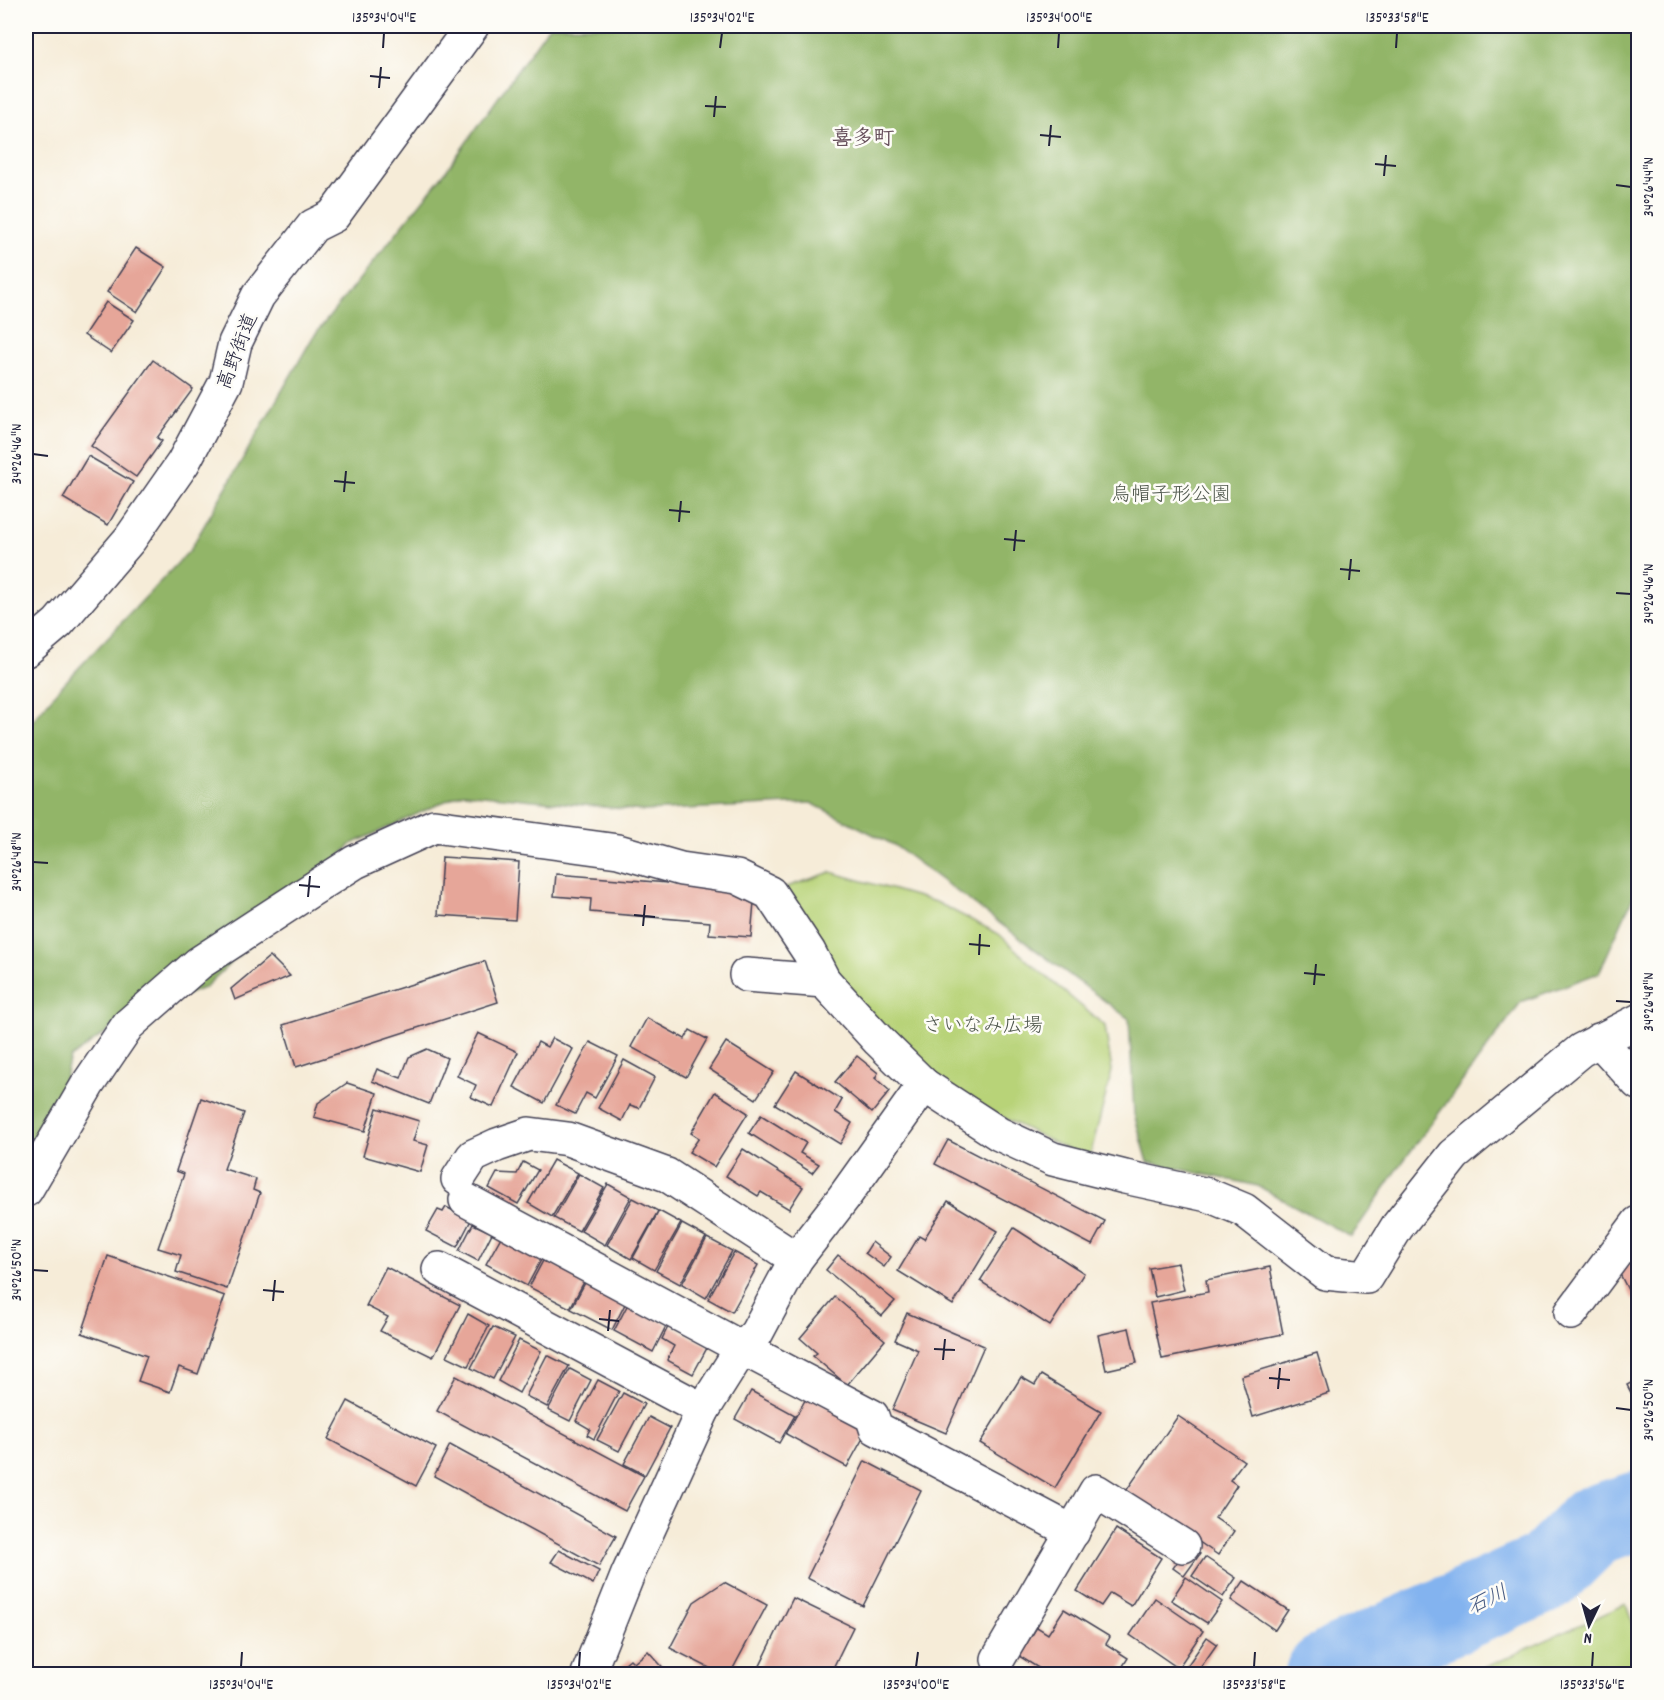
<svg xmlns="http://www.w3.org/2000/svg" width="1664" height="1700" viewBox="0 0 1664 1700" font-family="Dekko,'Klee One',sans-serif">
	<rect width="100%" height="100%" fill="#fdfcf7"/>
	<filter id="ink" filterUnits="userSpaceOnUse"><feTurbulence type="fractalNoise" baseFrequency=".0167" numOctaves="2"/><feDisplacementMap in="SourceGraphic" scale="12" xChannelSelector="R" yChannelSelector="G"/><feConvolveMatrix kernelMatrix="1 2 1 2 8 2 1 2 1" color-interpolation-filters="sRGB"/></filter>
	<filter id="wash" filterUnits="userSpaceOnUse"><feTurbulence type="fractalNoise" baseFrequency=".008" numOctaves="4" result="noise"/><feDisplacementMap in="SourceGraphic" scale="24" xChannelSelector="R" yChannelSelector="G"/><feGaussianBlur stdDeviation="1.35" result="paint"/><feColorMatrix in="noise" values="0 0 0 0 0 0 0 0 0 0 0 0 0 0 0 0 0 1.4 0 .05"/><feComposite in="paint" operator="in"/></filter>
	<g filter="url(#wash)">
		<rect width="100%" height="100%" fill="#f6ecd8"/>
		<g fill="#b8d378" stroke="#6d7a5a" stroke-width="1.5">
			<path d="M831,872l105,30 63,32 31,29 75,63 7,45 -23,89 -156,-77 -105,-106 -53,-86z"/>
			<path d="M1626,1604l12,33v37h-167z"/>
		</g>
		<path fill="#92b568" stroke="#5a6c52" stroke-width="1.5" d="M549,26h1089v860l-39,87 -78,29 -119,161 -51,74 -93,-51 -110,-24 -14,-48 -5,-95 -235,-174 -83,-42 -168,8 -180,-18 -111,51 -82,82 -66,62 -72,26 -62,44 -18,67 -26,33v-429l30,-37 134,-142 123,-213 133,-166z"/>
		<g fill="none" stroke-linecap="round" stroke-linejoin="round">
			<path stroke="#83b3ef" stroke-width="80" d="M1325,1674l18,-11 204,-91 47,-47 44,-14"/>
		</g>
		<g id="blocks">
			<g fill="#e6a699">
				<path d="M136,248l30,19 -29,45 -30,-20z"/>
				<path d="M106,302l28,18 -23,33 -27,-18z"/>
				<path d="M153,360l40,29 -36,49 5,3 -26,36 -45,-31z"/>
				<path d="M88,456l45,26 -25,43 -45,-27z"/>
				<path d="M442,857l77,5 -4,58 -77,-5z"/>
				<path d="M556,874l199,16 -4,47 -42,-3 1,-12 -120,-10 1,-13 -37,-3z"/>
				<path d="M270,956l20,20 -55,24 -4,-11z"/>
				<path d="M485,961l13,41 -202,65 -13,-42z"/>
				<path d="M647,1018l38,21 5,-9 17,9 -21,38 -55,-30z"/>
				<path d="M478,1033l40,19 -25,55 -22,-10 5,-12 -19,-9z"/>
				<path d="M552,1038l21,11 -29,54 -30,-16 24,-45 9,5z"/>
				<path d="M590,1042l28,14 -23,42 -9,-5 -11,21 -19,-9z"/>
				<path d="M726,1042l48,30 -18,27 -47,-30z"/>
				<path d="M427,1049l20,9 -18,46 -57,-23 5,-12 24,9 8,-21z"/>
				<path d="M857,1056l21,17 -3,5 15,13 -18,22 -37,-31z"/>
				<path d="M624,1060l31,17 -16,31 -9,-3 -8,16 -24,-13z"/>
				<path d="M796,1071l46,29 -7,12 17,11 -12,21 -65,-40z"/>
				<path d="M347,1083l30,10 -12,38 -51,-14 4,-14z"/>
				<path d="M715,1092l33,21 -34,54 -25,-15 10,-14 -8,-5z"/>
				<path d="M201,1098l43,15 -20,56 32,10 -3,11 7,3 -33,96 -51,-17 5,-17 -23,-7 26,-74 -8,-3z"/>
				<path d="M377,1108l42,13 -6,20 15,4 -8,27 -57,-16z"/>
				<path d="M761,1115l45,28 -6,10 19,11 -7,9 -63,-40z"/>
				<path d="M948,1140l157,81 -13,24 -157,-81z"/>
				<path d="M743,1149l60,38 -14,22 -28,-17 -3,4 -32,-20z"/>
				<path d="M553,1160l25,13 -26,44 -24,-14z"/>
				<path d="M523,1162l15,8 -20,34 -29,-16 8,-15 20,1z"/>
				<path d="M579,1174l25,14 -25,43 -25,-13z"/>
				<path d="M608,1184l23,13 -26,48 -24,-14z"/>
				<path d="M633,1198l25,13 -27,48 -24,-14z"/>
				<path d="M948,1201l50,30 -45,74 -55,-34 21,-35 5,3z"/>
				<path d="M446,1207l25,13 -14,27 -31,-16 12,-21 5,2z"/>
				<path d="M659,1211l22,12 -27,47 -21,-12z"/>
				<path d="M473,1224l19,9 -14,28 -19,-10z"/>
				<path d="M682,1224l24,13 -26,47 -24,-13z"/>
				<path d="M1014,1228l70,45 -34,53 -70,-45z"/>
				<path d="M501,1237l41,21 -15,28 -41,-22z"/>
				<path d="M707,1238l25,13 -26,47 -24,-14z"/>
				<path d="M872,1242l19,15 -7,10 -19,-14z"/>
				<path d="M734,1252l24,13 -26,47 -24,-13z"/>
				<path d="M838,1255l57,46 -13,15 -56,-46z"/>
				<path d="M108,1256l117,40 -27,78 -19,-7 -9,25 -32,-11 9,-25 -65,-23z"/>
				<path d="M544,1259l41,21 -15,28 -41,-21z"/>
				<path d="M1638,1259v38l-5,3 -15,-30z"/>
				<path d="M1178,1263l6,27 -29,7 -6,-29z"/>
				<path d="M386,1267l74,38 -27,52 -53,-26 8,-14 -22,-11z"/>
				<path d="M1270,1267l13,67 -121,25 -12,-56 58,-11 -2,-12z"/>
				<path d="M586,1281l40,21 -14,28 -41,-21z"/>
				<path d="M835,1297l50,43 -38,45 -34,-29 4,-3 -17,-15z"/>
				<path d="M628,1304l39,20 -14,28 -39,-21z"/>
				<path d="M907,1313l77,33 -38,87 -54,-23 26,-60 -23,-10z"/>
				<path d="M468,1314l21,12 -21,40 -21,-10z"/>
				<path d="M669,1325l39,21 -15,28 -26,-14 7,-14 -12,-7z"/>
				<path d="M493,1327l22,10 -22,42 -22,-11z"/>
				<path d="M1129,1328l8,35 -31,7 -8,-35z"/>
				<path d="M519,1340l22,11 -22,42 -21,-12z"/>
				<path d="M1317,1353l12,40 -76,24 -12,-41z"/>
				<path d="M547,1355l22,11 -22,41 -21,-11z"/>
				<path d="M570,1369l21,11 -21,41 -22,-11z"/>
				<path d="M1041,1375l60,36 -46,77 -75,-45 41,-66 14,8z"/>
				<path d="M456,1376l188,100 -19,35 -188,-100z"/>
				<path d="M1638,1379v27l-11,-21z"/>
				<path d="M598,1380l21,11 -25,48 -7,-4 3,-6 -14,-8z"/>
				<path d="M751,1391l44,24 -16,28 -44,-24z"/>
				<path d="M623,1393l21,11 -25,47 -22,-11z"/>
				<path d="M808,1395l60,34 -21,38 -61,-33z"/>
				<path d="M348,1401l88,47 -20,38 -88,-47z"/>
				<path d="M1178,1416l66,45 -14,19 7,5 -22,33 19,13 -16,24 -92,-64z"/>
				<path d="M649,1417l21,11 -25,47 -21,-11z"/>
				<path d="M450,1445l166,91 -17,30 -165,-90z"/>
				<path d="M865,1461l56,29 -58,116 -56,-28z"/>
				<path d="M1116,1529l45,29 -30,48 -21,-13 -9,13 -24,-15z"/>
				<path d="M1189,1546l11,8 -16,22 -11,-8z"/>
				<path d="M559,1550l40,21 -6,13 -42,-22z"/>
				<path d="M1205,1557l31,21 -13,19 -31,-21z"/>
				<path d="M1186,1577l36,25 -15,21 -36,-23z"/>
				<path d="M1244,1581l44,29 -13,20 -44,-30z"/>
				<path d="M724,1582l43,23 -37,69h-9l-51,-26 24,-46z"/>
				<path d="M793,1598l60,29 -23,47h-74z"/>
				<path d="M1155,1598l48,33 -25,37 -48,-33z"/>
				<path d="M1064,1609l46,28 -4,7 22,14 -10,16h-28l-2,-1 -1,1h-39l-29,-18 18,-29 11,7z"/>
				<path d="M1207,1637l10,7 -21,30h-2l-9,-5z"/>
				<path d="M648,1651l21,23h-57l18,-15 4,4z"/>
			</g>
		</g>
	</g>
	<g filter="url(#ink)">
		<use href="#blocks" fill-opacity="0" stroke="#424053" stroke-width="1.5"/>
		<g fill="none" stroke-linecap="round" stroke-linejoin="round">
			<g stroke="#424053" stroke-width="36">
				<g id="street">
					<path d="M26,650l32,-27 72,-84 53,-76 43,-81 9,-39 23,-47 55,-70 20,-10 139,-190"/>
					<path d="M746,975l78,6"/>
					<path d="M1599,1040l39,43"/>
					<path d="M924,1085l75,49 54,25 72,18 83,18 36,15 81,63 41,4 31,-50 57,-72 127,-105 57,-29"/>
					<path d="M458,1179l15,-23 24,-11 32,-11 39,5 99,36 129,84"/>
					<path d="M26,1190l62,-106 40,-59 71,-62 109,-71 47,-30 79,-36 184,25 63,18 56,8 33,16 39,59 15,29 55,60 45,44 -80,112 -48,62 -40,75 -14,14 -39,62 -75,164 -40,100"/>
					<path d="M466,1200l276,148 130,68 4,12 197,104"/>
					<path d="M439,1269l264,141"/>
					<path d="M1571,1313l67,-90"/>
					<path d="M998,1659l98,-168 87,55"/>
				</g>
			</g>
			<use href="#street" stroke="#fff" stroke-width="33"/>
		</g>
	</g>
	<path fill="none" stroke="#22223b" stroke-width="2" d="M383,48l1,-15M720,48l2,-15M1058,48l1,-15M1396,48l1,-15M370,76l20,2M379,88l2,-21M705,106l21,1M714,117l2,-21M1040,135l21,2M1049,146l2,-21M1375,164l21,2M1384,176l2,-21M1616,185l15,2M33,454l15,2M334,481l21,2M344,492l2,-21M669,510l21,2M679,522l2,-21M1004,539l21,2M1014,551l2,-21M1340,569l20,2M1349,580l2,-21M1616,593l15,1M33,862l15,1M299,885l21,2M308,897l2,-21M634,915l21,2M643,926l2,-21M969,944l21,2M979,955l1,-21M1304,973l21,2M1314,985l2,-21M1616,1001l15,1M33,1270l15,1M263,1290l21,2M273,1301l2,-21M599,1319l20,2M608,1331l2,-21M934,1349l21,1M943,1360l2,-21M1269,1378l21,2M1278,1389l2,-21M1616,1408l15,2M241,1667l1,-15M579,1667l1,-15M916,1667l2,-15M1254,1667l1,-15M1592,1667l1,-15"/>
	<g text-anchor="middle" stroke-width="5" stroke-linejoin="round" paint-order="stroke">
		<g font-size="20" fill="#22223b" stroke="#fdfcf7">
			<text transform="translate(236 351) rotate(-69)" y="7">高野街道</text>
		</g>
		<g font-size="20" fill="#4f574d" stroke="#fdfcf7">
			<text x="1171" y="500">烏帽子形公園</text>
			<text x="983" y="1031">さいなみ広場</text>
		</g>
		<g font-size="21" font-weight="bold" fill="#67505c" stroke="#fdfcf7">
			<text x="863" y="144">喜多町</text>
		</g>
		<g font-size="21" font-style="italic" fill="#495c83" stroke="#fdfcf7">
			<text transform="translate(1487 1599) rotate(-25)" y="7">石川</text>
		</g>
	</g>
	<rect width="1664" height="1700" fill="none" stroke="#fdfcf7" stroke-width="66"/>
	<g transform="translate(1589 1625) rotate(185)" stroke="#fdfcf7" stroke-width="4.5" paint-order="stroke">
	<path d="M0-4.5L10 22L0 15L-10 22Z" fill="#22223b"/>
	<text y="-9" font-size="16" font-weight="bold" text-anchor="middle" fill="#22223b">N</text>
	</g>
	<rect x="33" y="33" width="1598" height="1634" fill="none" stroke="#22223b" stroke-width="2"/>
	<g font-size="15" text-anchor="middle" fill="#22223b">
		<text x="384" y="22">135°34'04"E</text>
		<text x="722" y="22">135°34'02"E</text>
		<text x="1059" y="22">135°34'00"E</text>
		<text x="1397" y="22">135°33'58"E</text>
		<text transform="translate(1648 187) rotate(-90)" y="5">34°26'44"N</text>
		<text transform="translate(16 454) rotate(-90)" y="5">34°26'46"N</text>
		<text transform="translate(1648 594) rotate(-90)" y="5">34°26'46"N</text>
		<text transform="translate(16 862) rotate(-90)" y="5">34°26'48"N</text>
		<text transform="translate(1648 1002) rotate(-90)" y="5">34°26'48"N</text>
		<text transform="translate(16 1270) rotate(-90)" y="5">34°26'50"N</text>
		<text transform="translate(1648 1410) rotate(-90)" y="5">34°26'50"N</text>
		<text x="241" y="1689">135°34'04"E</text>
		<text x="579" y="1689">135°34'02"E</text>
		<text x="916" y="1689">135°34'00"E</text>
		<text x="1254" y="1689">135°33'58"E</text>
		<text x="1592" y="1689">135°33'56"E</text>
	</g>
</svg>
